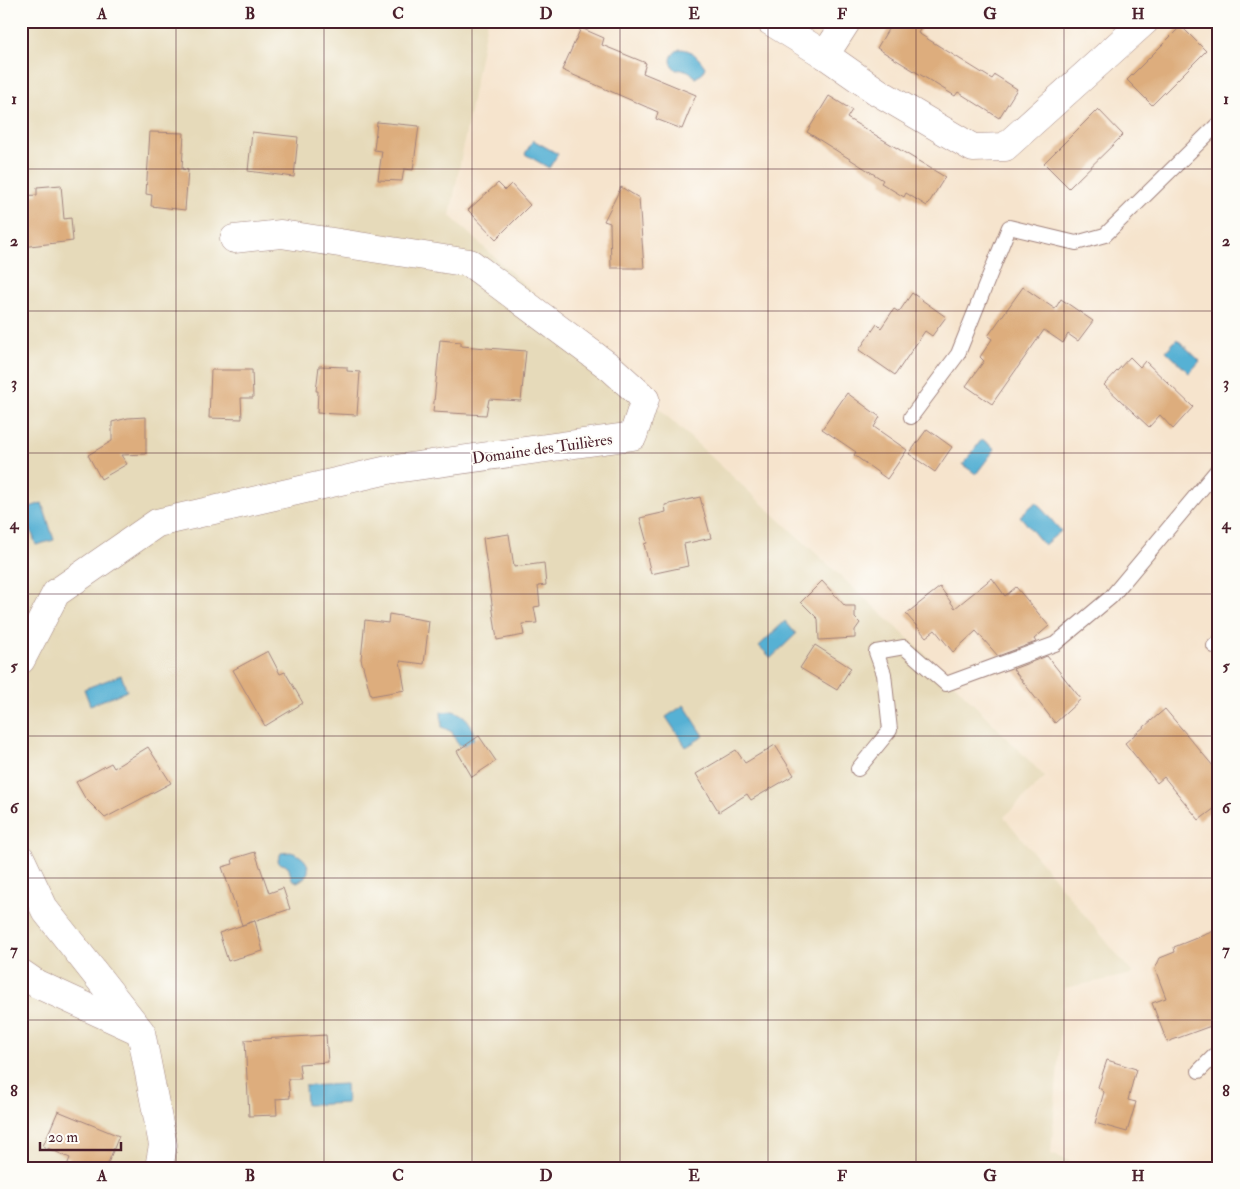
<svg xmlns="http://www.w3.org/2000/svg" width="1240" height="1189" viewBox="0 0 1240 1189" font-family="'IM FELL Double Pica',serif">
	<rect width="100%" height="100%" fill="#fdfcf7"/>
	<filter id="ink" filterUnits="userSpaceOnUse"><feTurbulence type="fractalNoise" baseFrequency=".02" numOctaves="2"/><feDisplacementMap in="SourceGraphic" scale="10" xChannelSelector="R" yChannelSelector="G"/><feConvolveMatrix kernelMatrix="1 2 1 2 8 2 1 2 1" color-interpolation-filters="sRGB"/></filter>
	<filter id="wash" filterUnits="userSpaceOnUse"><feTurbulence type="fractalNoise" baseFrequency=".0096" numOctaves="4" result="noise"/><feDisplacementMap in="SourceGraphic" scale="20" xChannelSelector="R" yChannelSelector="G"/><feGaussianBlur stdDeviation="1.12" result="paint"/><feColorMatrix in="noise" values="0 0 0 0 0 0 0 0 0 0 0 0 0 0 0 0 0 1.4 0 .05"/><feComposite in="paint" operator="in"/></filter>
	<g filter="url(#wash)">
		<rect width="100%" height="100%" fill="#f6e4cd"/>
		<path fill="#e6daba" d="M21,21h466l-37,195 474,437 121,124 -41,40 129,157 -69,14 -13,166 38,14h-1068z"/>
		<g fill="#56b1d4" stroke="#506880">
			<path d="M680,49c12,0 19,9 25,18l-3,7 -7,4c-5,-8 -9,-9 -19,-8 -8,-8 -6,-16 4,-21z"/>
			<path d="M533,140l25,14 -9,14 -24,-14z"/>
			<path d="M1177,339l23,22 -11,12 -23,-22z"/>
			<path d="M982,439l13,10 -19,25 -13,-9z"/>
			<path d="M1036,502l25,29 -17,14 -24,-29z"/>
			<path d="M42,503l12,37 -18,5 -12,-36z"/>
			<path d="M785,621l11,13 -25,24 -12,-12z"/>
			<path d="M121,675l6,16 -37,14 -6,-16z"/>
			<path d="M684,705l20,31 -18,11 -20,-30z"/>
			<path d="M453,711c17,5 22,18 20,35 -16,0 -15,0 -21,-14l-10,-5 -1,-15z"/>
			<path d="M290,852c16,3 28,21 7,30l-5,-3 -4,-13 -9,-3 -1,-3 3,-7z"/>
			<path d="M346,1084l1,19 -41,2 -1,-19z"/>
		</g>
		<g id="blocks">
			<g fill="#ddad7d">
				<path d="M893,21h32l-7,12 74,46 3,-4 22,14 -18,29 -41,-26 -3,4 -78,-48z"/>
				<path d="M1181,26l25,25 -54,54 -25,-25z"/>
				<path d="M581,28l23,10 -2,7 44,18 -3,10 53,22 -14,34 -26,-10 2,-7 -96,-42z"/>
				<path d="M829,96l23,14 -5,8 98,59 -18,29 -21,-13 -2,4 -23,-14 2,-3 -76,-48z"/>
				<path d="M1098,109l25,26 -54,53 -25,-25z"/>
				<path d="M377,122l42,4 -6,44 -9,-1 -2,12 -24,-1 4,-29 -8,-1z"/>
				<path d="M150,132l34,1 -2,36 6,1 -3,40 -34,-4 1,-11 -6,-1z"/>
				<path d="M252,132l46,5 -4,40 -46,-6z"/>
				<path d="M498,183l7,7 6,-6 19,21 -34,34 -28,-29z"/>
				<path d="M61,185l3,34 7,-1 2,23 -52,6v-51l16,-1v-8z"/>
				<path d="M621,187l18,11 5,70h-33l-1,-45 -6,-2z"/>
				<path d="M1023,287l32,22 6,-10 32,22 -15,20 -10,-7 -5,9 -19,-13 -52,74 -26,-18 18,-25 -4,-4 12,-18 -4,-3z"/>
				<path d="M912,293l34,24 -14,19 -7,-5 -30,44 -36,-25 18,-26 4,4 13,-19 5,3z"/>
				<path d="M440,340l21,2v4l65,5 -5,50 -32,-2 -3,16 -53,-3z"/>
				<path d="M1130,357l10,10 5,-6 48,46 -20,22 -13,-14 -11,12 -45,-42z"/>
				<path d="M319,366l28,1v4l13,1 -3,43 -40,-2 1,-22h-2z"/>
				<path d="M211,370h41l1,28h-12l1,21 -33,-1z"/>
				<path d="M847,393l33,24 -6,10 33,23 -20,29 -33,-24 2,-3 -34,-23z"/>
				<path d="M146,417v37l-25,1 6,9 -26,15 -13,-24 24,-14v-19l16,-4z"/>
				<path d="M927,429l25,18 -17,25 -26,-18z"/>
				<path d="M700,497l11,41 -27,6 4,22 -37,8 -7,-30 3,-1 -7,-25 26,-6 -1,-7z"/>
				<path d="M509,534l5,33 30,-4 2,22 -8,1 2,20 -6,1 3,16 -15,1 2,11 -27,5 -14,-102z"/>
				<path d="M992,578l13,18 11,-9 33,39 -15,13 2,3 -38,14 -22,-25 -23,21 -18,-22 -9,7 -20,-23 34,-27 15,21z"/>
				<path d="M822,581l23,25h10v12l5,5 -5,7v8l-36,2 -1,-21 -17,-17z"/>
				<path d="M389,614l40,7 -5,43 -24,-3 5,29 -34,6 -10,-37 4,-39 23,3z"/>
				<path d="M815,645l36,23 -14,22 -37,-22z"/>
				<path d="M268,651l12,23 5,-2 18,31 -38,23 -32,-56z"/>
				<path d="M1047,656l34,43 -26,24 -42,-54z"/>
				<path d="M1165,709l54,64v32l-20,15 -35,-43 -7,6 -32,-40z"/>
				<path d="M479,736l17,25 -24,16 -15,-26z"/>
				<path d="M775,745l19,30 -43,25 -4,-6 -28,18 -23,-38 40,-24 9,13z"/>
				<path d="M148,747l23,36 -66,35 -20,-20 -9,-16 35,-19 3,5z"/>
				<path d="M255,852l14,41 14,-5 7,21 -48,16 -20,-58 11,-3 -1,-5z"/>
				<path d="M255,921l8,30 -35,10 -9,-28z"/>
				<path d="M1219,929v94l-52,19 -15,-39 14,-5 -11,-29 5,-11 15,-6 -1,-5z"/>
				<path d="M326,1035l2,27 -29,2 2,15h-13l2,19 -14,1 1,16 -28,1 -4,-76z"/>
				<path d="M1107,1060l29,9 -8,31 8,2 -9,30 -32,-9 9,-31 -6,-5z"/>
				<path d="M58,1111l61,25 -13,32h-40l4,-10 -27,-12z"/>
			</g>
		</g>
	</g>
	<g filter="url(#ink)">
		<use href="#blocks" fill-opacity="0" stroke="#a0827c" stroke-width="1"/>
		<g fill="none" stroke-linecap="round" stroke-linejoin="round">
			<g stroke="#a0827c" stroke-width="16">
				<g id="service">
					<path d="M911,417l47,-63 51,-127 67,16 29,-8 114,-112"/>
					<path d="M1214,646l5,-4"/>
					<path d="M858,769l32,-39 -6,-56 -8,-22 28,-5 42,37 109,-40 56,-47 108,-129"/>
					<path d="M1199,1071l20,-20"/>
				</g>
			</g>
			<g stroke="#a0827c" stroke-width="29">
				<g id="minor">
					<path d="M770,21l55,34"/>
					<path d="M847,21l-22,34 53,37 95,56 32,-1 140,-126"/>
					<path d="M21,660l35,-67 101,-70 231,-53 245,-34 12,-37 -34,-31 -141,-105 -189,-29 -47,5"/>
					<path d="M21,859l24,51 96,122 22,113 -4,23"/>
					<path d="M21,973l16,11 98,45"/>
				</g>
			</g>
			<use href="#service" stroke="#fff" stroke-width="14"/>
			<use href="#minor" stroke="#fff" stroke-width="28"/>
		</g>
	</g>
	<path fill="none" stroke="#4a1f2b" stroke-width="1" stroke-opacity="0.55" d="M176,21v1147M324,21v1147M472,21v1147M620,21v1147M768,21v1147M916,21v1147M1064,21v1147M21,169h1198M21,311h1198M21,453h1198M21,594h1198M21,736h1198M21,878h1198M21,1020h1198"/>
	<g text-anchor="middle" stroke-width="4" stroke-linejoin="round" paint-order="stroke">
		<g font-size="16" fill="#4a1f2b" stroke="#fdfcf7">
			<text transform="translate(542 448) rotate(-8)" y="6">Domaine des Tuilières</text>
		</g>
	</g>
	<rect width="1240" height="1189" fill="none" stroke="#fdfcf7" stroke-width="55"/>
	<path d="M40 1142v8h81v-8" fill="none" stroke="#4a1f2b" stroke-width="2.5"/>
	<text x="48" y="1142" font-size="15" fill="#4a1f2b" stroke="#fdfcf7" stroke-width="4" paint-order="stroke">20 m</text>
	<rect x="28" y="28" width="1184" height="1134" fill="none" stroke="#4a1f2b" stroke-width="2"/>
	<g font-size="16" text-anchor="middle" font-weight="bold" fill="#4a1f2b">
		<text x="102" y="19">A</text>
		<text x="250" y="19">B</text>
		<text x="398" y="19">C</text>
		<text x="546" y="19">D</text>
		<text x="694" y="19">E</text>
		<text x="842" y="19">F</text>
		<text x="990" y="19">G</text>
		<text x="1138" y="19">H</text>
		<text x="14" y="104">1</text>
		<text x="1226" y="104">1</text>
		<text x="14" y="246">2</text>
		<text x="1226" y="246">2</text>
		<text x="14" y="388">3</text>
		<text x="1226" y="388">3</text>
		<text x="14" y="529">4</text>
		<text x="1226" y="529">4</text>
		<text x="14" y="671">5</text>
		<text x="1226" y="671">5</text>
		<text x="14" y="813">6</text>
		<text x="1226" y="813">6</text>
		<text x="14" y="955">7</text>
		<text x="1226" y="955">7</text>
		<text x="14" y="1096">8</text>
		<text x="1226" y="1096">8</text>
		<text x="102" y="1181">A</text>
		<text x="250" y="1181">B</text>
		<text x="398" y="1181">C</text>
		<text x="546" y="1181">D</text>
		<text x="694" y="1181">E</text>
		<text x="842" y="1181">F</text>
		<text x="990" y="1181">G</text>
		<text x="1138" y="1181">H</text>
	</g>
</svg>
